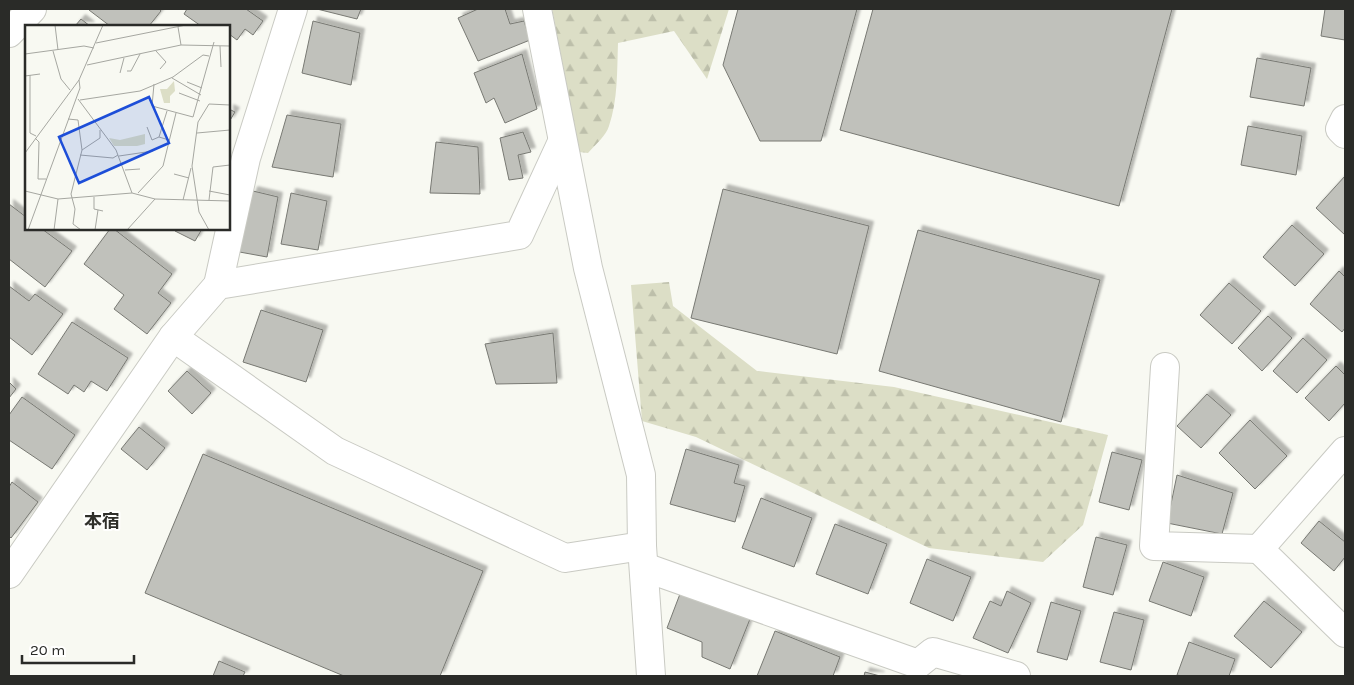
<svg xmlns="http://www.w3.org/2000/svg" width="1354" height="685" viewBox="0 0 1354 685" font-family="Karla,'Noto Sans JP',sans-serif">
	<defs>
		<pattern id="forest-firs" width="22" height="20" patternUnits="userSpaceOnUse" patternTransform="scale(1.25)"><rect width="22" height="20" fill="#dcdec6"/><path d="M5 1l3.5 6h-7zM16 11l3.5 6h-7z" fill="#bdbfaa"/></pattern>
		<filter id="shadow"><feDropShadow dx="4.5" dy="-4.5" stdDeviation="1" flood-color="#0004"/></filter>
	</defs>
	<rect width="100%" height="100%" fill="#f8f9f2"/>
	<g fill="url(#forest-firs)">
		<path d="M552,9h177l-22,70 -33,-48 -56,12c-1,27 0,57 -9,83 -3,10 -14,19 -21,27l-18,-2 -5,-74z"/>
		<path d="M669,282l4,24 84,65 137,16 214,48 -25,90 -40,37 -114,-14 -233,-111 -54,-16 -11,-136z"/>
	</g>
	<g fill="#c0c1bb" stroke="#787973" filter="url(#shadow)">
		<path d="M90,9h69l2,2 -12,15h-39l-21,-16z"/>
		<path d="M187,9h59l17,12 -10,14 -8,-6 -8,11 -8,-6v-8h-28l-17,-12z"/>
		<path d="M317,9h44l-4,10z"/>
		<path d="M478,9h27l5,15 14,-3 6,19 -52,21 -20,-43z"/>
		<path d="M738,9h119l-36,132h-61l-37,-76z"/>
		<path d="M873,9h299l-53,197 -279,-76z"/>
		<path d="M1325,9h20v31l-24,-4z"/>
		<path d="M81,19l9,7h-15z"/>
		<path d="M313,21l47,12 -9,52 -49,-12z"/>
		<path d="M522,54l15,55 -32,14 -11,-25 -8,5 -12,-30z"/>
		<path d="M1257,58l54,10 -7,38 -54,-9z"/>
		<path d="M229,109l6,3 -6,10z"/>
		<path d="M287,115l54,9 -8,53 -61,-10z"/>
		<path d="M1248,126l54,10 -6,39 -55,-10z"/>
		<path d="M523,132l8,20 -13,3 5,23 -14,2 -9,-42z"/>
		<path d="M436,142l42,5 2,47 -50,-1z"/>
		<path d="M1345,176v59l-29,-27z"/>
		<path d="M723,189l146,37 -32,128 -146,-36z"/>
		<path d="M253,191l25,6 -11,60 -33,-6z"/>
		<path d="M291,193l36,8 -9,49 -37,-6z"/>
		<path d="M9,204l17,13v12h16l30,22 -27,36 -36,-28z"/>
		<path d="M1292,225l32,29 -29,32 -32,-29z"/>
		<path d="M110,229h4l58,45 -14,19 13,10 -24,31 -33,-25 10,-14 -40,-31z"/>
		<path d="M176,229h26l-7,12 -20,-10z"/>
		<path d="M918,230l182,50 -39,142 -182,-51z"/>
		<path d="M1339,271l6,6v51l-3,4 -32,-28z"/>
		<path d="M1229,283l32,28 -29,33 -32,-29z"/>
		<path d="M9,286l20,15 6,-7 28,20 -31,41 -23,-18z"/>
		<path d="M261,310l62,20 -17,52 -63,-20z"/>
		<path d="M1268,316l24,22 -30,33 -24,-23z"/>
		<path d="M72,322l56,36 -21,33 -16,-10 -7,11 -10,-7 -6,9 -30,-20z"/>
		<path d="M553,333l4,50 -61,1 -11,-40z"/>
		<path d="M1303,338l24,22 -30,33 -24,-22z"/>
		<path d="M1336,366l9,9v28l-16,18 -24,-23z"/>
		<path d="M187,371l24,22 -19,21 -24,-23z"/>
		<path d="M9,382l7,7 -7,9z"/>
		<path d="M1207,394l24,21 -30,33 -24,-22z"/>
		<path d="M22,397l53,38 -23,34 -43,-29v-25z"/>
		<path d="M1250,420l37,36 -32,33 -36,-36z"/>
		<path d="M139,427l26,21 -18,22 -26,-21z"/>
		<path d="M686,449l53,16 -5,18 11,3 -10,36 -65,-18z"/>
		<path d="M1112,452l30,8 -13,50 -30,-8z"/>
		<path d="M203,454l280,117 -43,105h-96l-199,-83z"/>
		<path d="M1177,475l56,18 -11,41 -55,-11z"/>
		<path d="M12,482l26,20 -27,36 -2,-2v-49z"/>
		<path d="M761,498l51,20 -18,49 -52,-19z"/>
		<path d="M1319,521l26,21v15l-11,14 -33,-28z"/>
		<path d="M835,524l52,20 -19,50 -52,-20z"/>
		<path d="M1096,537l31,8 -14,50 -30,-8z"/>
		<path d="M927,559l44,18 -18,44 -43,-18z"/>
		<path d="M1163,562l41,15 -13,39 -42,-15z"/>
		<path d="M683,586l69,28 -22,55 -28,-12v-15l-35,-14z"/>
		<path d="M1007,591l24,12 -23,50 -35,-15 17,-37 11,5z"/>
		<path d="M1264,601l38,31 -31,36 -37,-32z"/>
		<path d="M1051,602l30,9 -14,49 -30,-8z"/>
		<path d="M1114,612l30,8 -13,50 -31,-8z"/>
		<path d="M775,631l65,26 -7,19h-76z"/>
		<path d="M1189,642l46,17 -6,17h-47l-5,-1z"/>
		<path d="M219,661l26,11 -2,4h-30z"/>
		<path d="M865,672l15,4h-16z"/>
	</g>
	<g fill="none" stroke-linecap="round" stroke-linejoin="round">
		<g stroke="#c9cac3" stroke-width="30">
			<g id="street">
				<path d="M537,9l51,259 53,207 1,71 9,130"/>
				<path d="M9,33l23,-24"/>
				<path d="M1345,119l-5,10 5,5"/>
				<path d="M218,285l28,-127 47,-149"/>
				<path d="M173,337l162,114 230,107 77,-12"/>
				<path d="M1165,367l-11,179 105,3"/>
				<path d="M1345,451l-86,98 86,84"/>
				<path d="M644,567l274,97 15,-12 83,24"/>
				<path d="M9,574l164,-237 45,-52 301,-50 43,-93"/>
			</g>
		</g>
		<use href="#street" stroke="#fff" stroke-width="28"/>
	</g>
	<g text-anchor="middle" stroke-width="4" stroke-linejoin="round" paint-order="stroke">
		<g font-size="18" font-weight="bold" fill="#2f2f2a" stroke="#fffffe">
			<text x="102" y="527">本宿</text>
		</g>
	</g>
	<g transform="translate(25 25)">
		<rect width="205" height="205" fill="#f8f9f2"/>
		<path d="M149,56l1,10 -5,5v7h-6l-4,-14h7zM120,109v10l-8,2h-23l-5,-8 11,2z" fill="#dcdec6"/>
		<path fill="none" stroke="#a6a7a1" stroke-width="1" d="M30,0l3,25M153,2l3,18M71,18l90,-18M195,21l1,21M28,26l8,28 9,11M131,26l10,11 -6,7M0,29l59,-8 10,2M62,40l94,-20 49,1M102,46h4l9,-17M95,48l4,-15M5,50v58l6,3M0,51l15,-2M147,53l29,17M162,57l15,6M129,59l-2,22 41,11 21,-75M154,68l21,8M53,74l38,51 16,43M55,75l60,-9 33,-14 30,-22 6,1M142,86l-8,26 10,3M43,94l10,1 4,30M122,102l5,13 7,-3M172,108l33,-3M10,113l4,4 -1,37h8M0,128l54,-73 24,-55M55,130l33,3 5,-3M94,131l34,-5M100,145l15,-1M149,149l15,4M0,166l33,8 74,-6 23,6 75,2M184,166l21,4M113,168l25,-27 13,-53M69,172v12l9,2M158,175l8,-32M184,175l4,-33 17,-2M3,205l52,-142 -1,-8M29,205l4,-31M56,205l-8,-6 2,-15 -4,-15 11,-44 18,-12v-8M70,205l3,-20M102,205l28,-31M184,205l-10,-18 -7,-46 6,-44 11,-18 21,1"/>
		<path fill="#1d4ed8" fill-opacity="0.15" stroke="#1d4ed8" stroke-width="2.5" d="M124,72l20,46 -90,40 -20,-46z"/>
		<rect width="205" height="205" fill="none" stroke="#2a2b28" stroke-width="2.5"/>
	</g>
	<rect width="1354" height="685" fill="none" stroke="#2a2b28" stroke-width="20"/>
	<path d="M22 655v8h112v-8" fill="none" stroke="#2a2b28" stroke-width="2.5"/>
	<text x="30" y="655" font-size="15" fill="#2a2b28" stroke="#fffffe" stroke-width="4" paint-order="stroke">20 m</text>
</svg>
